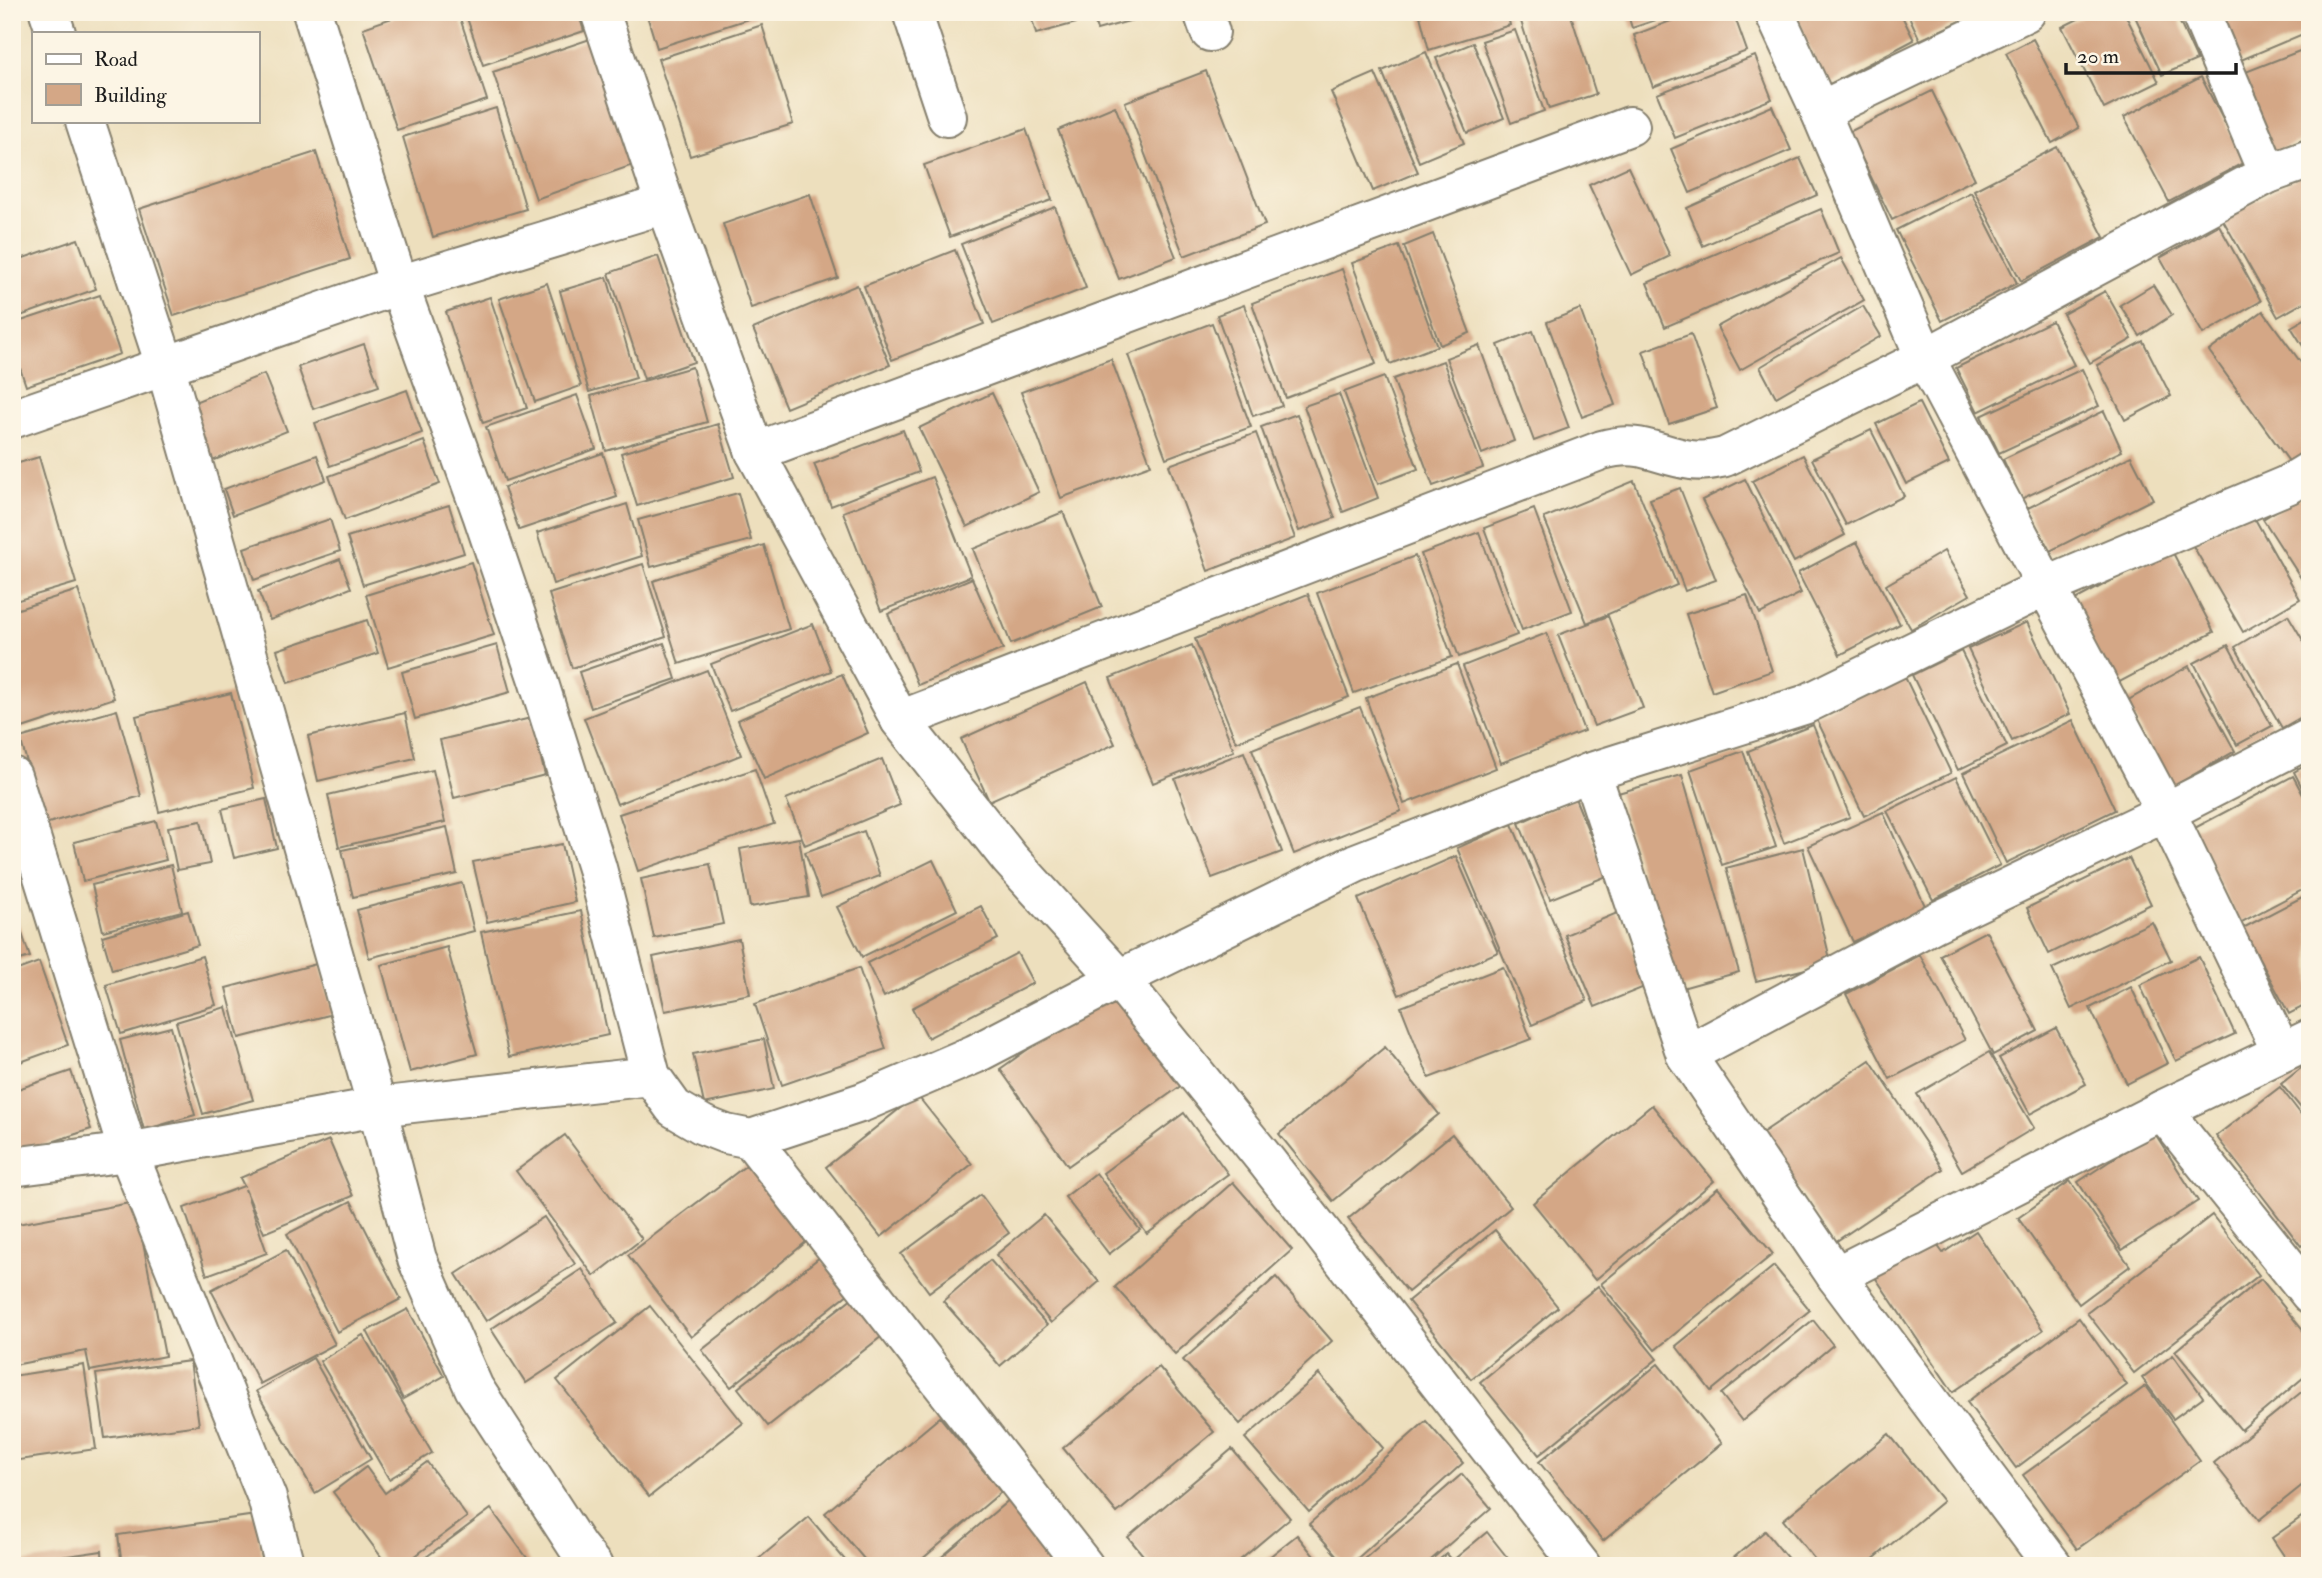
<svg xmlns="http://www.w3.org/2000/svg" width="2322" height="1578" viewBox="0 0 2322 1578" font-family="'IM FELL Double Pica',serif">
	<rect width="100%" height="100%" fill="#fcf5e5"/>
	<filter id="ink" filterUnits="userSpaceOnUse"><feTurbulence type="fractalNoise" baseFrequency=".0143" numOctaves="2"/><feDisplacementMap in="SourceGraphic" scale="14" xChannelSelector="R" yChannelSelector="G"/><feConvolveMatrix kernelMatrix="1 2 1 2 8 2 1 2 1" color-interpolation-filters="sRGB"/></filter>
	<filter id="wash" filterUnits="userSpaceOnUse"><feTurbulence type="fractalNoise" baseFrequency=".00686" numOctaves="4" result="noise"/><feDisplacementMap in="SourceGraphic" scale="28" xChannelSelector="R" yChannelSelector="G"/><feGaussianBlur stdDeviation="1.57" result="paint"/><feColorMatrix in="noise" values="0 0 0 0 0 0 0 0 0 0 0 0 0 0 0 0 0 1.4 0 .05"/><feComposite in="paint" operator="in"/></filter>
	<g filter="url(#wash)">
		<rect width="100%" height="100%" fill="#eddfbd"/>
		<g id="blocks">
			<g fill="#d4a786">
				<path d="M409,12h49l29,88 -90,30 -34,-102z"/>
				<path d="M465,12h113l6,19 -101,34z"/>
				<path d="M646,12h120l1,1 -110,35z"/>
				<path d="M1030,12h43l3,11 -40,11z"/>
				<path d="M1092,12h66v1l-61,17z"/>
				<path d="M1419,12h88l3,13 -81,25z"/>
				<path d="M1518,12h52l26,82 -47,15z"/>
				<path d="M1627,12h50v1l-45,15z"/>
				<path d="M1694,12h39l14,39 -94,36 -19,-52z"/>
				<path d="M1795,12h105l14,28 -88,46z"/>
				<path d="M1907,12h73l-60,28z"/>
				<path d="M2092,12h32l35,70 -55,27 -42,-82z"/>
				<path d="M2133,12h42l22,48 -35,15z"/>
				<path d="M2214,12h96v19l-76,32z"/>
				<path d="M762,25l31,99 -103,32 -32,-97z"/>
				<path d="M1515,30l29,81 -33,12 -29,-82z"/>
				<path d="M590,39l43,126 -97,34 -43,-127z"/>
				<path d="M2033,39l46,89 -27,15 -46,-90z"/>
				<path d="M1473,43l31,75 -37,15 -31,-75z"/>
				<path d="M2310,47v90l-37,15 -30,-79z"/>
				<path d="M1426,52l38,91 -45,19 -37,-91z"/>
				<path d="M1755,56l17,43 -97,39 -18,-44z"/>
				<path d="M1206,71l59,154 -81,31 -59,-154z"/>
				<path d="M1375,73l43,99 -45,19 -42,-99z"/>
				<path d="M2201,77l44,85 -76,40 -45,-85z"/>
				<path d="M1932,91l43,88 -83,41 -43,-88z"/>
				<path d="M1115,106l61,151 -57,22 -61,-149z"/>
				<path d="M1772,106l19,44 -101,43 -19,-44z"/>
				<path d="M496,108l30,101 -93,28 -30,-100z"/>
				<path d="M1026,129l26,71 -102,37 -26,-72z"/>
				<path d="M2057,147l47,90 -83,44 -47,-91z"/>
				<path d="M316,152l34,107 -176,57 -35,-107z"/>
				<path d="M1800,158l17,37 -114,51 -16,-38z"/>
				<path d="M1628,167l42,89 -39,19 -42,-90z"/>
				<path d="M2310,170v129l-32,18 -55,-97z"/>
				<path d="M1971,192l46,91 -75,38 -46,-91z"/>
				<path d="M810,194l28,84 -87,30 -28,-84z"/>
				<path d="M1055,207l31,81 -93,36 -32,-80z"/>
				<path d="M1821,209l18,44 -174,74 -18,-44z"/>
				<path d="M2219,225l42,76 -58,33 -43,-76z"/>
				<path d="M1433,234l37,99 -30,12 -36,-99z"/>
				<path d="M78,239l18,50 -84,30v-57z"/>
				<path d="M1399,246l38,100 -47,18 -38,-101z"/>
				<path d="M955,250l29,74 -92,36 -28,-74z"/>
				<path d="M658,256l36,106 -50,17 -35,-106z"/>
				<path d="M1841,258l23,42 -124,70 -23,-43z"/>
				<path d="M1342,269l34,95 -90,34 -34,-95z"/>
				<path d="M607,277l29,101 -47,14 -29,-101z"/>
				<path d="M547,283l34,103 -46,16 -36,-103z"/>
				<path d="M857,285l33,80 -104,43 -33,-79z"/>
				<path d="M2153,285l19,30 -32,21 -20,-31z"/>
				<path d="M2105,291l27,48 -42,24 -27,-49z"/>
				<path d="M100,295l20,59 -94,32 -14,-42v-20z"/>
				<path d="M490,297l37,111 -44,15 -37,-111z"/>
				<path d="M1244,305l38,101 -29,10 -36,-101z"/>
				<path d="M1863,306l18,30 -105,61 -16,-30z"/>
				<path d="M1580,309l35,96 -33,12 -35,-95z"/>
				<path d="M2263,311l47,64v86l-14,10 -87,-120z"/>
				<path d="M2310,316v41l-19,-30z"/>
				<path d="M2052,321l22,44 -96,47 -22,-44z"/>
				<path d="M1212,323l39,104 -85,31 -38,-103z"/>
				<path d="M1533,331l36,97 -35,13 -36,-96z"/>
				<path d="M1691,334l26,74 -48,16 -26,-73z"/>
				<path d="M2143,341l28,55 -46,24 -28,-55z"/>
				<path d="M364,344l15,42 -66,23 -15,-42z"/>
				<path d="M1479,345l35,96 -32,13 -36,-96z"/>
				<path d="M1111,359l40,106 -90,33 -40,-106z"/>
				<path d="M1443,361l40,107 -50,18 -40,-107z"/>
				<path d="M692,367l15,55 -101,29 -15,-55z"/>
				<path d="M2082,369l17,37 -100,47 -18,-37z"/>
				<path d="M264,374l23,57 -77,31 -23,-57z"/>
				<path d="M1384,377l34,92 -40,15 -34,-92z"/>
				<path d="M407,390l15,43 -92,33 -15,-43z"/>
				<path d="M992,393l47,99 -72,35 -48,-99z"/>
				<path d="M1339,394l39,104 -35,14 -39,-106z"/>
				<path d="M577,395l19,54 -91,32 -19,-54z"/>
				<path d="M1919,403l30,60 -43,21 -30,-60z"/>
				<path d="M2104,411l18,40 -101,48 -18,-40z"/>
				<path d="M1297,414l38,104 -36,13 -38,-104z"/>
				<path d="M718,424l16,53 -97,29 -16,-53z"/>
				<path d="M903,430l16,42 -88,34 -17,-42z"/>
				<path d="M1871,430l33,66 -58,29 -34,-66z"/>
				<path d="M1256,433l39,105 -87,33 -39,-106z"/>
				<path d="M424,441l16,43 -95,36 -16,-44z"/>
				<path d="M603,453l14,44 -98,33 -15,-43z"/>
				<path d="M317,455l9,25 -93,35 -9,-26z"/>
				<path d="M1803,455l42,80 -51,27 -42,-81z"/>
				<path d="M2131,456l22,43 -105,53 -22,-43z"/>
				<path d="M39,457l37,126 -64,19v-137z"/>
				<path d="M932,477l39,99 -90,35 -38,-99z"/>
				<path d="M1745,479l56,114 -41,21 -58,-114z"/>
				<path d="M1634,481l43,104 -90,38 -43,-105z"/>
				<path d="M1680,488l36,92 -31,11 -35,-92z"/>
				<path d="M2310,490v102l-47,-73z"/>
				<path d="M738,493l13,47 -100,27 -13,-47z"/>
				<path d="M627,504l15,52 -89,28 -16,-51z"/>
				<path d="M449,505l15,48 -101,32 -16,-48z"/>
				<path d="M1534,509l38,102 -50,19 -38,-102z"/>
				<path d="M2250,510l50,89 -57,33 -51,-88z"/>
				<path d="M1063,512l39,95 -91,37 -38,-95z"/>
				<path d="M330,519l10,32 -86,29 -10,-32z"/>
				<path d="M1479,532l38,103 -58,22 -38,-103z"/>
				<path d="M1857,542l43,82 -60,31 -42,-82z"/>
				<path d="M764,545l25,84 -110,35 -26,-83z"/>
				<path d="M2171,549l43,83 -100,53 -43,-83z"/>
				<path d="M1944,551l26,44 -59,34 -25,-44z"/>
				<path d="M1415,556l37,101 -98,36 -37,-100z"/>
				<path d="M340,559l11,29 -81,32 -12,-29z"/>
				<path d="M471,562l23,73 -106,32 -22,-72z"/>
				<path d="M643,564l23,73 -94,31 -23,-74z"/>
				<path d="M972,578l31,71 -85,36 -30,-71z"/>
				<path d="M78,590l36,108 -101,33 -1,-120z"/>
				<path d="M1308,594l41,103 -113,45 -41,-103z"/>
				<path d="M1747,595l25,76 -60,21 -26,-78z"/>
				<path d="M2288,615l22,37v60l-28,16 -47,-81z"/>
				<path d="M1608,616l35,92 -49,18 -36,-91z"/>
				<path d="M367,620l11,33 -90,30 -11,-33z"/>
				<path d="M2027,622l43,92 -58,27 -44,-92z"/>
				<path d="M813,624l18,47 -101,40 -19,-47z"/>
				<path d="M1547,633l37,98 -83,32 -38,-97z"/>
				<path d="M664,643l12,36 -85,29 -12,-36z"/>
				<path d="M497,645l13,47 -95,27 -13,-47z"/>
				<path d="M1192,645l42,106 -81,32 -43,-105z"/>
				<path d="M2228,645l44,81 -35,19 -43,-82z"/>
				<path d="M1961,651l46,95 -49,24 -46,-95z"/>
				<path d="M1457,664l39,104 -92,36 -38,-106z"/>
				<path d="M2189,666l46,85 -63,36 -47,-85z"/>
				<path d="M707,670l34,85 -124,49 -33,-86z"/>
				<path d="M1903,673l48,100 -87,43 -49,-100z"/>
				<path d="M842,674l26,59 -104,46 -26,-59z"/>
				<path d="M1087,682l28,62 -126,57 -28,-62z"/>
				<path d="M231,693l23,95 -95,24 -23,-96z"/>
				<path d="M1360,707l41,104 -107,43 -42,-105z"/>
				<path d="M117,710l24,86 -96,28 -25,-86z"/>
				<path d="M405,713l10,45 -97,23 -10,-45z"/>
				<path d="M531,718l14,57 -91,23 -14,-58z"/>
				<path d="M2073,720l42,90 -109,53 -43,-90z"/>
				<path d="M1813,725l37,92 -66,26 -36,-92z"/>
				<path d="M1743,751l33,96 -54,18 -32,-95z"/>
				<path d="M1244,752l38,100 -70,26 -37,-99z"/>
				<path d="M882,759l18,46 -95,40 -19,-46z"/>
				<path d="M2310,763v40l-16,-31z"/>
				<path d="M755,769l19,55 -136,47 -19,-57z"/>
				<path d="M433,770l12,52 -106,25 -11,-52z"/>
				<path d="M1682,775l57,197 -64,18 -57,-197z"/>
				<path d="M2293,776l17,32v78l-70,37 -49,-93z"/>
				<path d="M1956,777l44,88 -67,35 -46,-89z"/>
				<path d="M1575,798l32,78 -57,23 -31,-76z"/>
				<path d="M266,799l11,49 -43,10 -12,-49z"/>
				<path d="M1883,812l43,96 -73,34 -45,-96z"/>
				<path d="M156,821l10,39 -83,21 -9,-39z"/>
				<path d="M201,821l9,43 -33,6 -9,-43z"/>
				<path d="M1512,824l75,177 -55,24 -75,-177z"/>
				<path d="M447,827l10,47 -104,23 -11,-47z"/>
				<path d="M864,831l16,45 -59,21 -16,-45z"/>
				<path d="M799,838l10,59 -59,10 -10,-58z"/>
				<path d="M562,844l13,58 -88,20 -14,-60z"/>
				<path d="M1803,848l28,115 -75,18 -30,-113z"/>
				<path d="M1456,856l42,96 -99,43 -41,-96z"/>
				<path d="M2129,858l22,46 -102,50 -22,-46z"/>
				<path d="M933,860l24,50 -95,47 -25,-50z"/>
				<path d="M710,864l13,60 -69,14 -13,-59z"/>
				<path d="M171,865l11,46 -79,20 -11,-46z"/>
				<path d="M462,883l12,48 -105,27 -12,-48z"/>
				<path d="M2310,893v110l-21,11 -46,-86z"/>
				<path d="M12,904l18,53 -18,5z"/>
				<path d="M981,906l17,33 -114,58 -17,-34z"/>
				<path d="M188,911l10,34 -86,25 -10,-34z"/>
				<path d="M581,911l27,124 -99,22 -28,-125z"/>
				<path d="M1617,913l30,73 -52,21 -30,-72z"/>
				<path d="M2152,922l19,38 -100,49 -19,-40z"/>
				<path d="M1986,931l52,100 -45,24 -53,-100z"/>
				<path d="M739,939l11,55 -85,17 -12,-54z"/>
				<path d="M447,947l30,107 -67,18 -29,-107z"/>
				<path d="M1017,953l16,30 -105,55 -16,-30z"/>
				<path d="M1920,955l45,85 -75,39 -44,-85z"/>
				<path d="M202,956l14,49 -95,29 -15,-49z"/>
				<path d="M2199,957l36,77 -59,27 -36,-76z"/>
				<path d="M39,962l29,83 -56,20v-93z"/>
				<path d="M320,963l13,51 -94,24 -13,-50z"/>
				<path d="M1503,967l28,72 -102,39 -28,-71z"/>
				<path d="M859,968l27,81 -104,36 -27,-81z"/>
				<path d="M2131,987l37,76 -41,21 -37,-76z"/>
				<path d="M1115,988l67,97 -114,81 -68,-97z"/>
				<path d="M226,1007l27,93 -50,14 -27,-92z"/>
				<path d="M171,1027l24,88 -51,15 -24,-90z"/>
				<path d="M2056,1028l30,56 -56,30 -31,-56z"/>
				<path d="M764,1039l10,50 -70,15 -11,-50z"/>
				<path d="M1385,1047l54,67 -106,87 -54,-67z"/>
				<path d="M1989,1052l45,76 -72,43 -45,-77z"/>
				<path d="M1870,1060l73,109 -108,73 -73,-109z"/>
				<path d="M2310,1061v58l-29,-35z"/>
				<path d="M71,1071l20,58 -69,23 -3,-8 -7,3v-56z"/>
				<path d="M2280,1087l30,39v113l-9,7 -85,-110z"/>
				<path d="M917,1095l55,69 -91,73 -55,-70z"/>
				<path d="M1652,1105l62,76 -119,99 -62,-77z"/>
				<path d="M1184,1113l44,61 -81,60 -44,-61z"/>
				<path d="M2154,1132l44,69 -76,49 -44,-68z"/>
				<path d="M1452,1134l59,73 -103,85 -60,-73z"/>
				<path d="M565,1135l77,104 -48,37 -78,-105z"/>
				<path d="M329,1140l24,56 -89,37 -19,-44 22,64 -60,22 -23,-67 60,-22 -4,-8z"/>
				<path d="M748,1164l58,78 -115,95 -63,-82z"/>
				<path d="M1096,1173l44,57 -31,24 -44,-57z"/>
				<path d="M2070,1181l60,85 -51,38 -61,-86z"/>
				<path d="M1233,1182l59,68 -117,104 -60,-67z"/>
				<path d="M1718,1188l55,66 -118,96 -54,-66z"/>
				<path d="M981,1195l28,38 -80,59 -28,-38z"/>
				<path d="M351,1201l50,98 -64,33 -50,-98z"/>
				<path d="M135,1202l30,154 -75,15 -4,-20 -72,14 -2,-140z"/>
				<path d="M1044,1215l55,67 -48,41 -55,-68z"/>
				<path d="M2212,1215l47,60 -125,98 -47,-60z"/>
				<path d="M544,1217l31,47 -89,57 -30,-47z"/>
				<path d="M1495,1230l63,77 -87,72 -63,-78z"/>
				<path d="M1976,1231l67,99 -90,62 -78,-115 57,-39 11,15z"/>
				<path d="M286,1250l49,94 -75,40 -49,-94z"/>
				<path d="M820,1257l29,36 -118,94 -29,-37z"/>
				<path d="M990,1260l57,65 -47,41 -57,-65z"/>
				<path d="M1774,1266l36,44 -99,81 -35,-45z"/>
				<path d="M582,1269l35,54 -91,60 -35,-54z"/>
				<path d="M1276,1277l56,64 -92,83 -57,-64z"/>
				<path d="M2261,1279l49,60v33l-69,58 -66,-79z"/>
				<path d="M1598,1286l59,73 -118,96 -59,-73z"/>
				<path d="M852,1298l30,38 -114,90 -30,-38z"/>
				<path d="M650,1306l93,117 -94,74 -92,-117z"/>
				<path d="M408,1309l36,67 -41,23 -36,-68z"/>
				<path d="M2079,1318l48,67 -111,83 -49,-66z"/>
				<path d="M1813,1320l20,25 -91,76 -21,-27z"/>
				<path d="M363,1335l69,118 -43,26 -69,-118z"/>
				<path d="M2173,1355l30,42 -30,22 -31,-41z"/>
				<path d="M313,1358l58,101 -56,34 -59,-102z"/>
				<path d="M190,1361l9,64 -94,13 -9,-64z"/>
				<path d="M1658,1364l64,79 -119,98 -64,-79z"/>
				<path d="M84,1365l12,84 -84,12v-85z"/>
				<path d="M1159,1367l55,65 -97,81 -54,-65z"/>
				<path d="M1319,1374l64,74 -74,64 -64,-74z"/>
				<path d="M2310,1385v94l-51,41 -45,-57z"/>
				<path d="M2146,1386l54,75 -123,88 -54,-74z"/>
				<path d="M940,1417l61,75 -87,74h-44l-45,-53z"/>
				<path d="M1426,1421l37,42 -114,103h-3l-37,-42z"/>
				<path d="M1889,1434l54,67 -78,65h-45l-37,-46z"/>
				<path d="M1232,1449l58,69 -57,48h-81l-24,-29z"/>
				<path d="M427,1462l40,55 -65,49h-14l-55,-74 33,-25 19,26z"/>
				<path d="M1462,1474l29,34 -67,58h-68z"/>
				<path d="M1010,1499l55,67h-134z"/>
				<path d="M491,1509l42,57h-119z"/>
				<path d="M2310,1511v55h-19l-19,-28z"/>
				<path d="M256,1515l7,51h-141l-4,-31z"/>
				<path d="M809,1517l41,49h-100z"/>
				<path d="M1765,1531l29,35h-70z"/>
				<path d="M1487,1532l27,34h-82l14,-12 6,7z"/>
				<path d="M1297,1535l25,31h-64z"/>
				<path d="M102,1551l1,15h-91v-2z"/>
			</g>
		</g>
	</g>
	<g filter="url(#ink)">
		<use href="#blocks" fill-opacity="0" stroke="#847e6c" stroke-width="2"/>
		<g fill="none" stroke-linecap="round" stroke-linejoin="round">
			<g stroke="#847e6c" stroke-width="42">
				<g id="street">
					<path d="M49,12l7,21"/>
					<path d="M312,12l87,273 83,229 56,166 59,188 54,208 23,32 29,17 23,9 25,5 112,-37 112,-48 144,-75 237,-116 235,-91 213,-67 241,-118 242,-102 23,-14"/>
					<path d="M600,12l65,192 90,248 145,268 110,139 109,120 148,183 314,404"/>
					<path d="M912,12l35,105"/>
					<path d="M1203,12l7,20"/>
					<path d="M1774,12l46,99 105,247 241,454 115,239"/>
					<path d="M2200,12l68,162"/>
					<path d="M1820,111l206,-99"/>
					<path d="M85,121l80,244 212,742 40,152 57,129 103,158 16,20"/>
					<path d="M12,419l387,-134 266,-81"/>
					<path d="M755,452l875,-326"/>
					<path d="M900,720l702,-270c40,-11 53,5 89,10 12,2 23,-1 34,-3l200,-99 343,-184 42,-15"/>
					<path d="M1591,772l95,283 150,221 217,290"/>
					<path d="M12,776l116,376 139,346 18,68"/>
					<path d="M1686,1055l250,-133 230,-110 144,-74"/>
					<path d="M2162,1110l148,184"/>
					<path d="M751,1139l333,427"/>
					<path d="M12,1167l116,-15 249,-45 274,-31"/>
					<path d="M1836,1276l326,-166 148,-71"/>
				</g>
			</g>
			<use href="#street" stroke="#fff" stroke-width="38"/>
		</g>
	</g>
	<rect width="2322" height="1578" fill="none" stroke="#fcf5e5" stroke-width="42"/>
	<rect x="32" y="32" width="228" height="91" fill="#fcf5e5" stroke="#a29e95" stroke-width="2"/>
	<rect x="46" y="54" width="35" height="10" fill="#ffffff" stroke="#a29e95" stroke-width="2"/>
	<text x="94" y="66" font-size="21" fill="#1c1c1c">Road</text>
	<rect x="46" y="84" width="35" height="21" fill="#d4a786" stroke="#a29e95" stroke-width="2"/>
	<text x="94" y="102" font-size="21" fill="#1c1c1c">Building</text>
	<path d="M2066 63v10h170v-10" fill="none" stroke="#1c1c1c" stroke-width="3.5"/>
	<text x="2077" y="63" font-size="21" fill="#1c1c1c" stroke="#fcf5e5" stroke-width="5" paint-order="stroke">20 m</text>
</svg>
